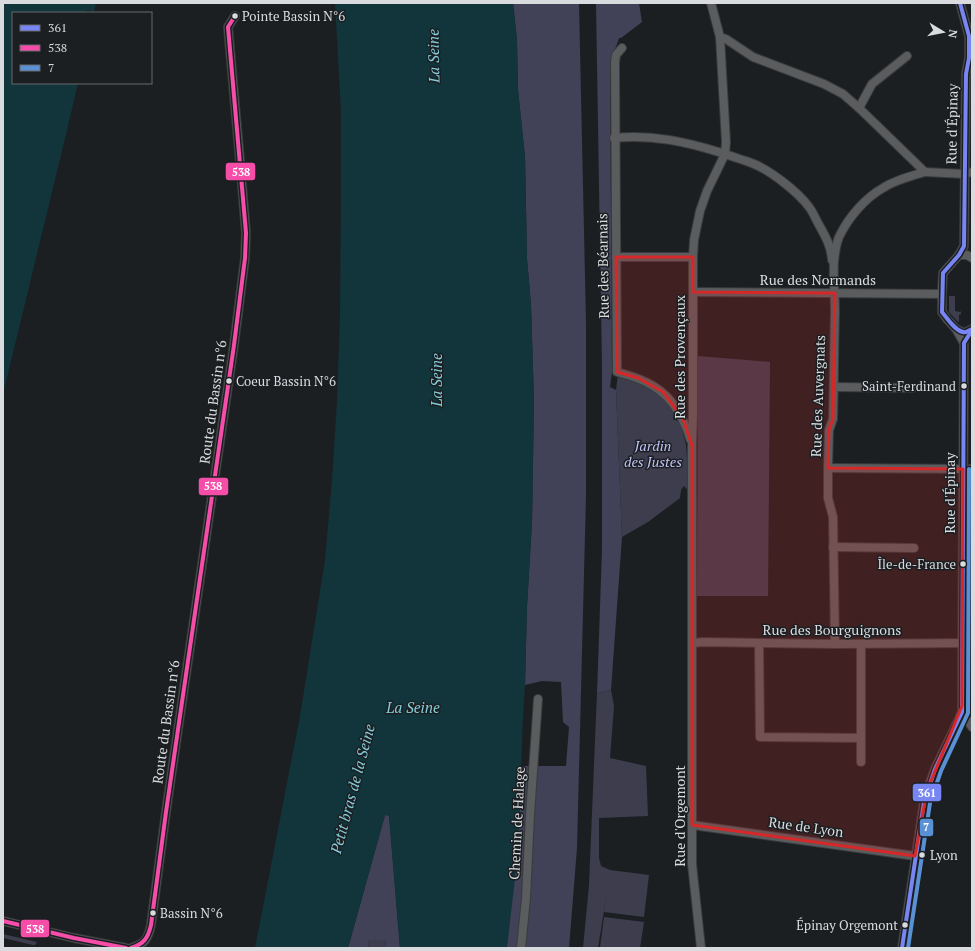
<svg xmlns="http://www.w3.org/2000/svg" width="975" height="951" viewBox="0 0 975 951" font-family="'PT Serif',serif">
	<rect width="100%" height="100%" fill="#1c1f21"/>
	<g fill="#3d3d4e">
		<path d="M949,296h6v15l5,1 1,-1v3l-2,1v7h-1l-9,-10z"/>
		<path d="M698,356l72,6 -2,234h-71z"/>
		<path d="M618,374l14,4 28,14 17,19 -4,8 7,3 6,23 1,13v31l-3,-3 -3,4 -1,8 -32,24 -26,15 -6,-147z"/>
		<path d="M611,690l3,16 -4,52 36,8 2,50 -49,2v40l2,8 9,4 39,5 -5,42 -40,-5 3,-20 -9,56h-15l6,-63 8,-192z"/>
		<path d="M604,917l40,5 -4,26h-40z"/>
		<path d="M3,934l34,8 -2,3h-2l-30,-7z"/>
		<path d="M369,940h17l-1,8h-17z"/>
	</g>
	<g fill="#414158">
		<path d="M513,3h66l7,320v172l-9,353 -8,100h-63l13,-122 2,-60h45l3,-39 -6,-5 -2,-40 -19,-1 -17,4 2,-79 5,-84 2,-121 -3,-96 -4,-46 -2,-102 -7,-67 -1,-49z"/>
		<path d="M596,3h43l3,19 -21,16h-2l-9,26 2,308 -2,15 6,3 6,147 -11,153 -14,3 5,-143v-183z"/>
		<path d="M385,815h4l11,133h-15l1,-8h-17l-1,8h-20z"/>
	</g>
	<g fill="#11353b">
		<path d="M3,3h93l-2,9 -7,-2 -1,3h-73v70h65l-11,47 -64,264z"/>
		<path d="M335,3h178l4,38 1,49 7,67 2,102 4,46 3,96 -2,121 -5,84 -2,79 -2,31 -4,110 -4,52 -8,70h-107l-11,-132 -4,-1 -37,133h-93l45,-232 25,-156 7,-80 5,-79 3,-86 1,-120v-83z"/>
	</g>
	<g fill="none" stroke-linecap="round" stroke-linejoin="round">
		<g stroke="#393b3c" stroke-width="10">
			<g id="minor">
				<path d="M960,3l9,33v22l-3,16 -2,172 -5,9 -16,18 -1,21v18l5,7 9,10 6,3h4l6,-3"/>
				<path d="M720,37l6,2 27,18 71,27 19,10 16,14 66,64 40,2 7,-2"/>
				<path d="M622,48l-6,7 -1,8 2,309c27,7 48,16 62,41 5,9 9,17 11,26"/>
				<path d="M859,108l13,-24 35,-28"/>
				<path d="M614,138c38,-4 73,4 108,15 11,4 22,7 32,11 17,7 44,28 55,43 4,5 6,11 9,16 7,13 13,22 14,37"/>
				<path d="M959,255h8l5,3"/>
				<path d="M616,257h77"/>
				<path d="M693,292l249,2"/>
				<path d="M834,387l79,1"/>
				<path d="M828,468l144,1"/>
				<path d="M833,547l81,1"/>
				<path d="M692,643l11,-1 132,2 137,-1"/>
				<path d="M759,643l1,94 101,1"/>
				<path d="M835,644l-2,-127 -5,-19v-30l1,-38 4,-11c1,-36 1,-71 2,-106 0,-17 -2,-35 -1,-52 1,-8 2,-19 6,-26 9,-18 25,-37 43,-47 12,-8 28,-12 42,-16"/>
				<path d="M960,716l6,2 6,9"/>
				<path d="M861,762v-118"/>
				<path d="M692,825l223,31"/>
				<path d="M3,921l71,17 52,10"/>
				<path d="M131,948c14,-4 17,-9 20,-23l15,-113 68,-467 11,-87 1,-25 -6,-72 -12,-134 7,-11"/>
				<path d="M521,948l5,-50 4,-83 8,-116"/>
				<path d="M701,948l-9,-84v-418l1,-31v-158l1,-17 6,-29 7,-20 18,-37 1,-12 -6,-105 -9,-34"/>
				<path d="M902,948l22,-146 3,-11 8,-22 23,-48 4,-9v-6l2,-363 -8,-14"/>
			</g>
		</g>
		<use href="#minor" stroke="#5b5c5e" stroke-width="8"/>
		<g stroke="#1b1f22" stroke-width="7">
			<g id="bus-1">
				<path d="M960,3l9,33v22l-3,16 -2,172 -5,9 -16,18 -1,39c5,6 15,22 24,20 2,-1 4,-2 6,-3"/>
				<path d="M902,948l22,-146 11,-33 27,-57 2,-369 8,-13"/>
			</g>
		</g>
		<g stroke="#1b1f22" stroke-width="7">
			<g id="bus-2">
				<path d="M3,921l71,17 52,10"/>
				<path d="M131,948c13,-4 17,-10 20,-23l15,-113 68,-467 11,-87 1,-25 -18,-206 7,-11"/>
			</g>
		</g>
		<g stroke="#1b1f22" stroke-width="7">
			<path id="bus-3" d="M908,948l22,-145 11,-32 27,-58 1,-244"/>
		</g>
		<use href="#bus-1" stroke="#7886f3" stroke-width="4"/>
		<use href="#bus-2" stroke="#f54da8" stroke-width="4"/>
		<use href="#bus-3" stroke="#5a91d4" stroke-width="4"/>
	</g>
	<path fill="#d62828" fill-opacity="0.2" stroke="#d62828" stroke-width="3" stroke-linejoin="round" d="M616,257h77v35l142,1 -2,126 -4,11 -1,38 135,1 -1,237 -35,85 -12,65 -223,-31v-379l-9,-27 -20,-27 -25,-14 -21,-6z"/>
	<g fill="#d9dbde" stroke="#1b1f22" stroke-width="1.5">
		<circle cx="235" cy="16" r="3.5"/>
		<circle cx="229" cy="381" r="3.5"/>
		<circle cx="964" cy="386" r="3.5"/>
		<circle cx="963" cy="564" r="3.5"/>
		<circle cx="922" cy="855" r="3.5"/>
		<circle cx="153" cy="913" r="3.5"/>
		<circle cx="905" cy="925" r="3.5"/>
	</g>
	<g text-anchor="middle" stroke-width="3" stroke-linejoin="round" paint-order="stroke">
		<g font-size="13" fill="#d9dbde" stroke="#1b1f22" text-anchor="start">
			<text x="242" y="21">Pointe Bassin N°6</text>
			<text x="236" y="386">Coeur Bassin N°6</text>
			<text x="956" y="391" text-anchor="end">Saint-Ferdinand</text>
			<text x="956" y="569" text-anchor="end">Île-de-France</text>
			<text x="930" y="860">Lyon</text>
			<text x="160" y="918">Bassin N°6</text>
			<text x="898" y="930" text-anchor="end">Épinay Orgemont</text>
		</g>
		<g font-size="14" fill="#d9dbde" stroke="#1b1f22">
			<text transform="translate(952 124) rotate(-89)" y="5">Rue d'Épinay</text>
			<text transform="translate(603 266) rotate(-91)" y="5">Rue des Béarnais</text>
			<text x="818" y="285">Rue des Normands</text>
			<text transform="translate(680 357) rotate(-90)" y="5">Rue des Provençaux</text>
			<text transform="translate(818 396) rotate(-88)" y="5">Rue des Auvergnats</text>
			<text transform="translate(213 402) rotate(-82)" y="5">Route du Bassin n°6</text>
			<text transform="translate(950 493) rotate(-90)" y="5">Rue d'Épinay</text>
			<text x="832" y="635">Rue des Bourguignons</text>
			<text transform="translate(166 722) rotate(-82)" y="5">Route du Bassin n°6</text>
			<text transform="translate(680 816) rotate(-90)" y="5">Rue d'Orgemont</text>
			<text transform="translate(517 823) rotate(-87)" y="5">Chemin de Halage</text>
			<text transform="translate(806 827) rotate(8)" y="5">Rue de Lyon</text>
		</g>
		<g font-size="14" font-style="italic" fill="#c2c1f7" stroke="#1b1f22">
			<text x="653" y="451">Jardin<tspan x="653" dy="16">des Justes</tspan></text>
		</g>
		<g font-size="15" font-style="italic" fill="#84ccda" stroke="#1b1f22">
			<text transform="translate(434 56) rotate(-91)" y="5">La Seine</text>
			<text transform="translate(437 380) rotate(-90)" y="5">La Seine</text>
			<text x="413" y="713">La Seine</text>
			<text transform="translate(353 789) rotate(-75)" y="5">Petit bras de la Seine</text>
		</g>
	</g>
	<g stroke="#1b1f22" stroke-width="1.5">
		<rect x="225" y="162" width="31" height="19" rx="4" fill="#f54da8"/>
		<rect x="198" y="477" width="31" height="19" rx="4" fill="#f54da8"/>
		<rect x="912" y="783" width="30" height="19" rx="4" fill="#7886f3"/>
		<rect x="919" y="818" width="15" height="19" rx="4" fill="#5a91d4"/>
		<rect x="20" y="919" width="30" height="19" rx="4" fill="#f54da8"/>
	</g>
	<g font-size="11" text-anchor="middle" font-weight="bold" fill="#fff">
		<text x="241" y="176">538</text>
		<text x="213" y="490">538</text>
		<text x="927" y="797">361</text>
		<text x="926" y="831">7</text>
		<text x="35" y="933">538</text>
	</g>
	<rect width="975" height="951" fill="none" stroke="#d9dbde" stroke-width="8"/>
	<rect x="12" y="12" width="140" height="72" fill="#1b1f22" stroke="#676a6d"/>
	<rect x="20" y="25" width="20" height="6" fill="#7886f3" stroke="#676a6d"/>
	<text x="48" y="32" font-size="12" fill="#d9dbde">361</text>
	<rect x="20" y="45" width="20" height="6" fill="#f54da8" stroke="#676a6d"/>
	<text x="48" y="52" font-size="12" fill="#d9dbde">538</text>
	<rect x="20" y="65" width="20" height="6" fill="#5a91d4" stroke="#676a6d"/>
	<text x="48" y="72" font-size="12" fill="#d9dbde">7</text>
	<g transform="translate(943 32) rotate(100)" stroke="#1b1f22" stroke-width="3" paint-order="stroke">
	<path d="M0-3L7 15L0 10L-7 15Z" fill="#d9dbde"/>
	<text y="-6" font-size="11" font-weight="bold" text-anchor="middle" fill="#d9dbde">N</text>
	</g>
</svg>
